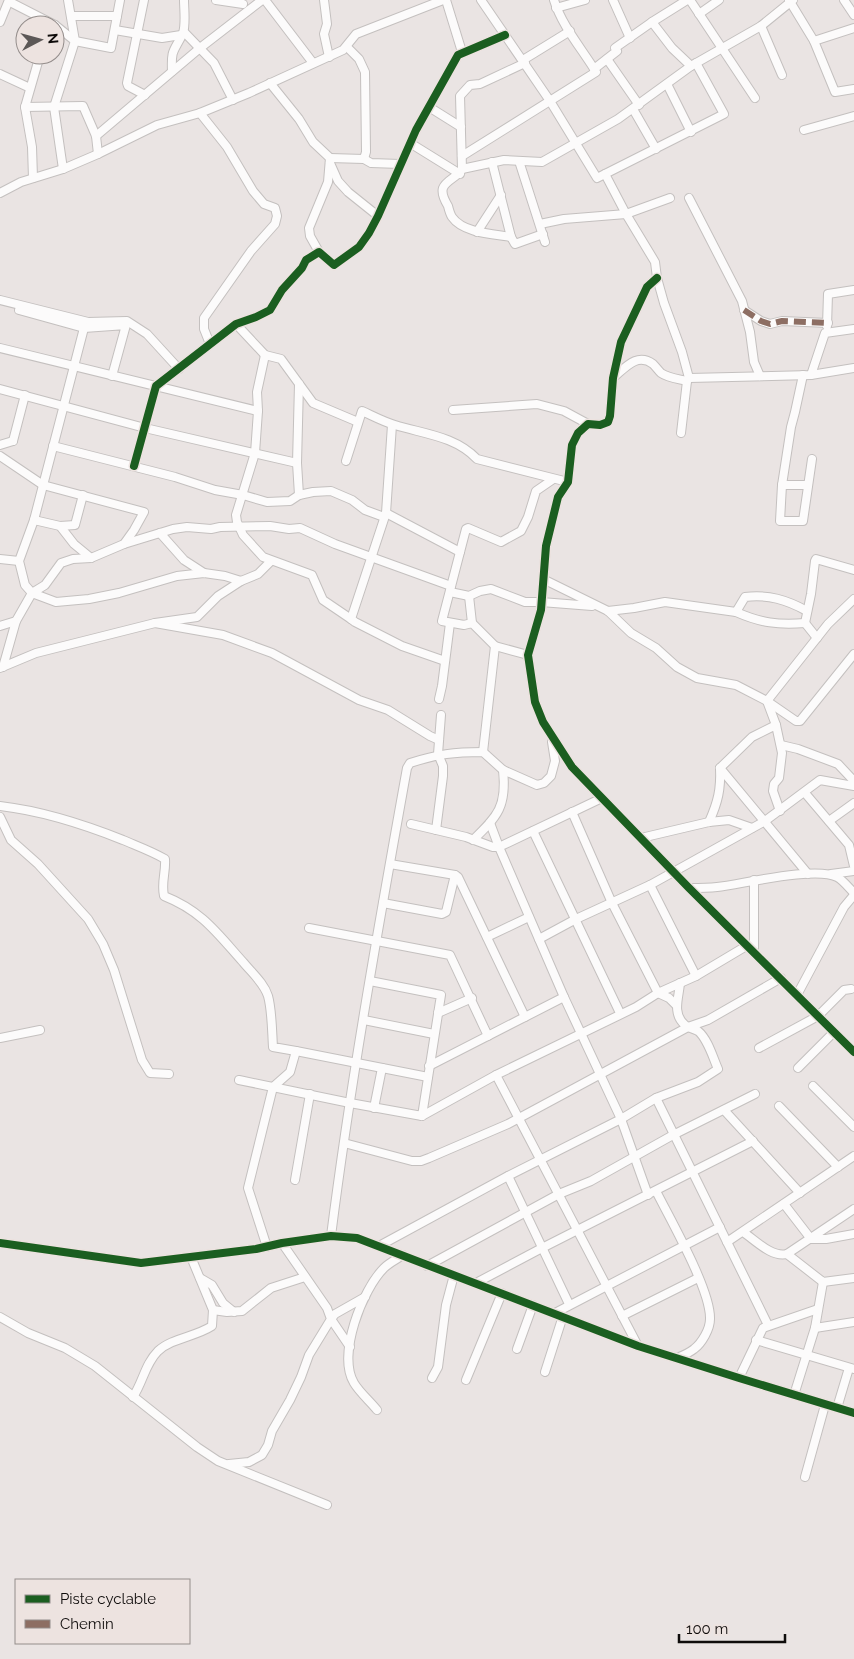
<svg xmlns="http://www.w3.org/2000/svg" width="854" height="1659" viewBox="0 0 854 1659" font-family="Raleway,sans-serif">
	<rect width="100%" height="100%" fill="#eae4e3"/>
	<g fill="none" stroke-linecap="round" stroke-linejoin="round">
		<g stroke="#c4c0bf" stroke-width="10">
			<g id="minor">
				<path d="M144,0l-17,83 1,3 17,9"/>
				<path d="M216,0l27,4"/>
				<path d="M265,0l48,63"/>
				<path d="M324,0l3,24 -3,10 5,23"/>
				<path d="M446,0l16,52"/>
				<path d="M481,0l69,101 47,77 127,-64 -28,-51"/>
				<path d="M613,0l17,38"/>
				<path d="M687,0l-35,22 20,26 19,18"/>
				<path d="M690,0l65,98"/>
				<path d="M789,0l25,41 21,51 19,-3"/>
				<path d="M844,0l10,15"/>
				<path d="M10,2l45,23"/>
				<path d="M556,8l29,-8"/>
				<path d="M699,14l20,-14"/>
				<path d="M71,16h46"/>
				<path d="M0,22l9,-22"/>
				<path d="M55,25l20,16 36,7 9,-48"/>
				<path d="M761,26l21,49"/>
				<path d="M115,30l47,8 19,-3"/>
				<path d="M184,32l30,31 19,37"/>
				<path d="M814,41l40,-13"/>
				<path d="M607,59l32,46"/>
				<path d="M523,60l47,-29"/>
				<path d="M594,69l23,-18 -2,-3 37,-26"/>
				<path d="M172,71c-1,-23 2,-19 11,-38 3,-9 1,-24 1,-33"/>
				<path d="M0,74l30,14"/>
				<path d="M270,83l29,36 14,23 17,16 -2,24 -19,46 1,8 9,16"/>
				<path d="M667,84l24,48"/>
				<path d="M25,107l58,-1 13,30 2,18"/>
				<path d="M429,107l32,20"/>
				<path d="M633,109l23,40"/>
				<path d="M200,113l27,34 26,44 11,13 11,4 2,8 -2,8 -24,27 -47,67v11l6,15"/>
				<path d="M804,130l50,-14"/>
				<path d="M96,136l104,-88 62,-48"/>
				<path d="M410,143l50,31"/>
				<path d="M462,156l134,-84c-14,-23 -34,-46 -42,-72"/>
				<path d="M330,158l34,1 2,-7 -1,-80 -6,-13 -12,-12"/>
				<path d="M364,159l7,4 29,1"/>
				<path d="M519,161l26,81"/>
				<path d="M492,162l19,75 4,7 28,-10"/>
				<path d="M330,163l8,18 10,11 30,24"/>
				<path d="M63,169l-9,-62 21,-66 -7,-41"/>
				<path d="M462,169l42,-9 38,2 76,-43 73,-53 70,-40 32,-26"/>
				<path d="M605,174l21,40 29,48 2,16 7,25 18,49 7,26 -2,3 -6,52"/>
				<path d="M33,178l-1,-31 -7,-40 15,-52"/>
				<path d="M0,193l21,-11 42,-13 35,-15 59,-29 43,-12 49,-20 94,-43 13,-16 87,-34"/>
				<path d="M689,198l53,103 8,31 4,30 6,14"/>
				<path d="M540,224l24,-5 62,-5 44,-16"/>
				<path d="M477,232l24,-37"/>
				<path d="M511,237c-18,-3 -48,-4 -59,-20 -2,-3 -3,-7 -4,-11 -3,-5 -7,-12 -5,-18 3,-8 15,-11 19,-19l-2,-73 10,-11 10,-1 45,-21"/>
				<path d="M657,278l-10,9 -26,55 -8,36 -3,38 -2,6 -8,3 -12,-1 -10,9 -6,12 -4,37 -10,15 -12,49 -5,64 -13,45 7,47 8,20 29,45 117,121 165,164"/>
				<path d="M0,300l88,22 39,-1 20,13 32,35"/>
				<path d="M19,310l65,18 42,-3 -14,51"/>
				<path d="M744,310l17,11 9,3 12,-3 46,2"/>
				<path d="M236,324l29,31 16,4 32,44 45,19"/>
				<path d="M827,326l1,-32 26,-4"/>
				<path d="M84,328l-50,192 -15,41 6,24 7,8 24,9 33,-3 30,-6 58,-17 27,-3 21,3 16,5 17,-7 13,-13"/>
				<path d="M0,348l258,63"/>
				<path d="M265,355l-8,37 1,19 -3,42 -19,62 1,7 6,13 20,22 49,18 11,25 28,19"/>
				<path d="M803,375l-8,37 -4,15 -9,58 -2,36h23l9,-62"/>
				<path d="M811,375l14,-42 29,-4"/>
				<path d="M613,378c12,-10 24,-26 40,-14 3,3 5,6 8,9 7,5 18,6 26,8"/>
				<path d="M689,378l122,-3 43,-7"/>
				<path d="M0,389l145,39 152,35"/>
				<path d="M453,410l84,-6 27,7 24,13"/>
				<path d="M392,425l-6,88 -35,106 4,3 47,24 43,15"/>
				<path d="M13,441l12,-46"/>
				<path d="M0,445l13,-4"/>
				<path d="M53,446l122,31 40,13 28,5 24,7 23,-1 9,-6 14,-3 18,-1 21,9 13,10 19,7"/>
				<path d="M0,456l43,29 101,27 -10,18 -10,14 -33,14 -18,1 -12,4 -16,22 -13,8 -16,28 -16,5"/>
				<path d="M346,461l16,-50c11,5 22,11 33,14 29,9 60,11 82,34l91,23"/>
				<path d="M134,466l22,-80 80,-62 20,-7 14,-7 12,-20 20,-22 4,-8 13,-8 15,13 25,-18 10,-14 9,-17 38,-86 42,-75 47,-20"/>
				<path d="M782,485h26"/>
				<path d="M299,495l-2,-32 2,-79"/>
				<path d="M386,513l74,39"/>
				<path d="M34,520l26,6 14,18 17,14"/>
				<path d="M60,526l15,-1 8,-30"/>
				<path d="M160,533l24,27 20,13"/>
				<path d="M124,544l49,-15 14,-2 24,2 9,-2 50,-1 19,3 11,-1 35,16 116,42"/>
				<path d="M0,559l19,2"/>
				<path d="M543,579l65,32 23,22 25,15 21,19 20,11 39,7 31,16 29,20h4l54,-67"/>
				<path d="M450,592l19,4 11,-5 11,-2 34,13h16l51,4"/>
				<path d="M469,596l3,27"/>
				<path d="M608,611l26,-3 31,-6 71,10 9,-15c23,-3 42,3 62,14"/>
				<path d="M736,612c25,11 42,13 69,11"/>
				<path d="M155,623l68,12 49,18 87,47 29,10 42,26 9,4"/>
				<path d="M805,623l6,-29 4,-33 1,-2 38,11"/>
				<path d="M805,623l12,15"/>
				<path d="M528,655l-33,-9 -23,-23 -8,2 -22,-4 24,-92 2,-1 33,14 20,-11 7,-14 8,-26 16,-11"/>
				<path d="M3,667l13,-46"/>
				<path d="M0,668l36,-15 119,-30 42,-6 21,-21 23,-15"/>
				<path d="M439,699l3,-13 8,-63"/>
				<path d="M776,725l-9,-24 61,-77 26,-25"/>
				<path d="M781,745l17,4 40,15 16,17"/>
				<path d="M483,752l12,-106"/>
				<path d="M720,768l32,-31 24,-12 6,28 -3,25 -5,6 -1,7 7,20"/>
				<path d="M720,768l88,106"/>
				<path d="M805,793l44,52 5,21"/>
				<path d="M0,806c43,5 83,18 123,34 14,6 28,11 42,19 1,14 -4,23 -1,37 38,15 53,37 79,66 9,11 21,21 25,34 4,14 4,36 5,51l23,4"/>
				<path d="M572,812l40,91 46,90 11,5 7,7"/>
				<path d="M0,817l11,23 27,24 50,55 15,25 11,26 28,90 8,13 19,1"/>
				<path d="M829,821l25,-18"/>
				<path d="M709,822c9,-20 12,-33 11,-54"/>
				<path d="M490,823l9,24 65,150 57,122 35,-21 42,-16 20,-13c-5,-11 -10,-30 -20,-38 -5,-3 -11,-3 -14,-7 -12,-11 -5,-27 -4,-41"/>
				<path d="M411,824l55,13 27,10h6l103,-49"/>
				<path d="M436,830l7,-54v-10l-5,-12 3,-39"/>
				<path d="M533,831l87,182"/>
				<path d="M641,838l68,-16 20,-2 23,8"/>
				<path d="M473,840c25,-24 34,-34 30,-70"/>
				<path d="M390,864l65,11 3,2 67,140"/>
				<path d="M831,874l23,-3"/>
				<path d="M689,888c9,0 19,0 28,-1 26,-3 98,-21 120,-10 6,3 12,11 17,16"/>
				<path d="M383,903l59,11 4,-2 9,-37"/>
				<path d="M309,928l141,27 38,81"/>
				<path d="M487,937l42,-20"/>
				<path d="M539,939l37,-20 74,-34"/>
				<path d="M754,951v-71"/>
				<path d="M696,976l-46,-91 115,-64 55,-41 34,6"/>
				<path d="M797,995l47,-88 10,-12"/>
				<path d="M438,1013l34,-15"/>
				<path d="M364,1020l70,14"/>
				<path d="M0,1038l40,-8"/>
				<path d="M759,1048l59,-32 26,-26 7,-1"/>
				<path d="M429,1066l135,-69"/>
				<path d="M798,1068l36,-36"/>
				<path d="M496,1075l142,271"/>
				<path d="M239,1080l111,23 72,13 19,-121 -71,-14"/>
				<path d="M813,1086l41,41"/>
				<path d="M656,1098l112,227"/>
				<path d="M779,1106l59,61"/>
				<path d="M374,1108l8,-40"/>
				<path d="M724,1110l76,83"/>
				<path d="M422,1116l74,-41 140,-68 22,-14 38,-17 52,-31"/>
				<path d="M344,1143l68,18h9l8,-3 79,-34 180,-97 20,-7 73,-42"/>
				<path d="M508,1176l61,128"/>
				<path d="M295,1180l15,-86"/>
				<path d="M656,1191c14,28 55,99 54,128 0,10 -8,24 -16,30 -5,4 -12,7 -17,9"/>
				<path d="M784,1204l27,35h15l28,-5"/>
				<path d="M743,1232c12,8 29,26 44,22l67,-45"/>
				<path d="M331,1236c20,-157 48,-313 76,-468l3,-5c28,-9 44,-11 73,-11l20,18 34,15 7,-2 7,-7 4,-15 -3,-19"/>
				<path d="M727,1242l127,-86"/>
				<path d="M0,1243l141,20 115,-14 26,-6 49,-7 26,2 281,108 101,32 115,35"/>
				<path d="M379,1246l129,-70 113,-57 27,76"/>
				<path d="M267,1247l-19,-59 25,-101 17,-15 6,-21 132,26"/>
				<path d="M787,1254l36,28 31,-4"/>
				<path d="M427,1266l132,-72 32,-13 82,-46 82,-41"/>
				<path d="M200,1278l12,7 11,18 11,9"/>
				<path d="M476,1283l66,-35 211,-107"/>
				<path d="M213,1310l14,2 15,-1 29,-23 34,-11"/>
				<path d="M555,1313l165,-86"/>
				<path d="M622,1316l76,-38"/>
				<path d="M0,1317l28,16 37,15 30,18 102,81 21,14 109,44"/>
				<path d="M815,1328l39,-6"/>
				<path d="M756,1340l98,29"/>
				<path d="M350,1347l-19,-28 4,-5 30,-17"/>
				<path d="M517,1349l16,-44"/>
				<path d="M545,1372l18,-56"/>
				<path d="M432,1378l6,-11 8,-62 8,-30"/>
				<path d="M739,1378l24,-50 55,-19"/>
				<path d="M466,1380l36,-87"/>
				<path d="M794,1395l21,-67 8,-46"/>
				<path d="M133,1397c10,-15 12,-33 25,-46 14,-13 37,-14 54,-25l1,-16 -22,-53"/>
				<path d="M837,1408l12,-40"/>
				<path d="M377,1410c-7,-9 -17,-17 -23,-27 -17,-28 8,-93 30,-115 5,-5 13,-9 19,-13"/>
				<path d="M229,1464l20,-2 13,-7 6,-10 4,-14 18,-31 11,-23 8,-22 22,-36 -4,-11 -45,-65"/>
				<path d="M805,1477l20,-72"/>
			</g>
		</g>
		<use href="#minor" stroke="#fcfbfb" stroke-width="8"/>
		<path stroke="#8d6e63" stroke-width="6" stroke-dasharray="12 6" stroke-linecap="butt" d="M744,310l17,11 9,3 12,-3 46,2"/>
		<g stroke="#ede3e0" stroke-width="11">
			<g id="cycleway">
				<path d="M657,278l-10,9 -26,55 -8,36 -3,38 -2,6 -8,3 -12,-1 -10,9 -6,12 -4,37 -10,15 -12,49 -5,64 -13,45 7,47 8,20 29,45 117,121 165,164"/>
				<path d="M134,466l22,-80 80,-62 20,-7 14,-7 12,-20 20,-22 4,-8 13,-8 15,13 25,-18 10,-14 9,-17 38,-86 42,-75 47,-20"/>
				<path d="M0,1243l141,20 115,-14 26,-6 49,-7 26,2 281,108 101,32 115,35"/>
			</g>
		</g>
		<use href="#cycleway" stroke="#1b5e20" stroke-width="8"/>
	</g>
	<rect x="15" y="1579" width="175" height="65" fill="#ede3e0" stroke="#948d8b"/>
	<rect x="25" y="1595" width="25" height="8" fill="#1b5e20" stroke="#948d8b"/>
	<text x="60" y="1604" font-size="15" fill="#0f0c0b">Piste cyclable</text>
	<rect x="25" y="1620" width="25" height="8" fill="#8d6e63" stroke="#948d8b"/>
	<text x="60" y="1629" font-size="15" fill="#0f0c0b">Chemin</text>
	<g transform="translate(40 40) rotate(84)"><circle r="24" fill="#ede3e0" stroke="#948d8b"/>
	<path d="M0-4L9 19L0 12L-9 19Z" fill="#5c5857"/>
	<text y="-8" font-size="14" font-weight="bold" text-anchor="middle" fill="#0f0c0b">N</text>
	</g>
	<path d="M679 1634v8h106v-8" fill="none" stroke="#0f0c0b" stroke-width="2.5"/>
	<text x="686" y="1634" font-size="15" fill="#0f0c0b" stroke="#ede3e0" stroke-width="4" paint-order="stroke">100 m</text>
</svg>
